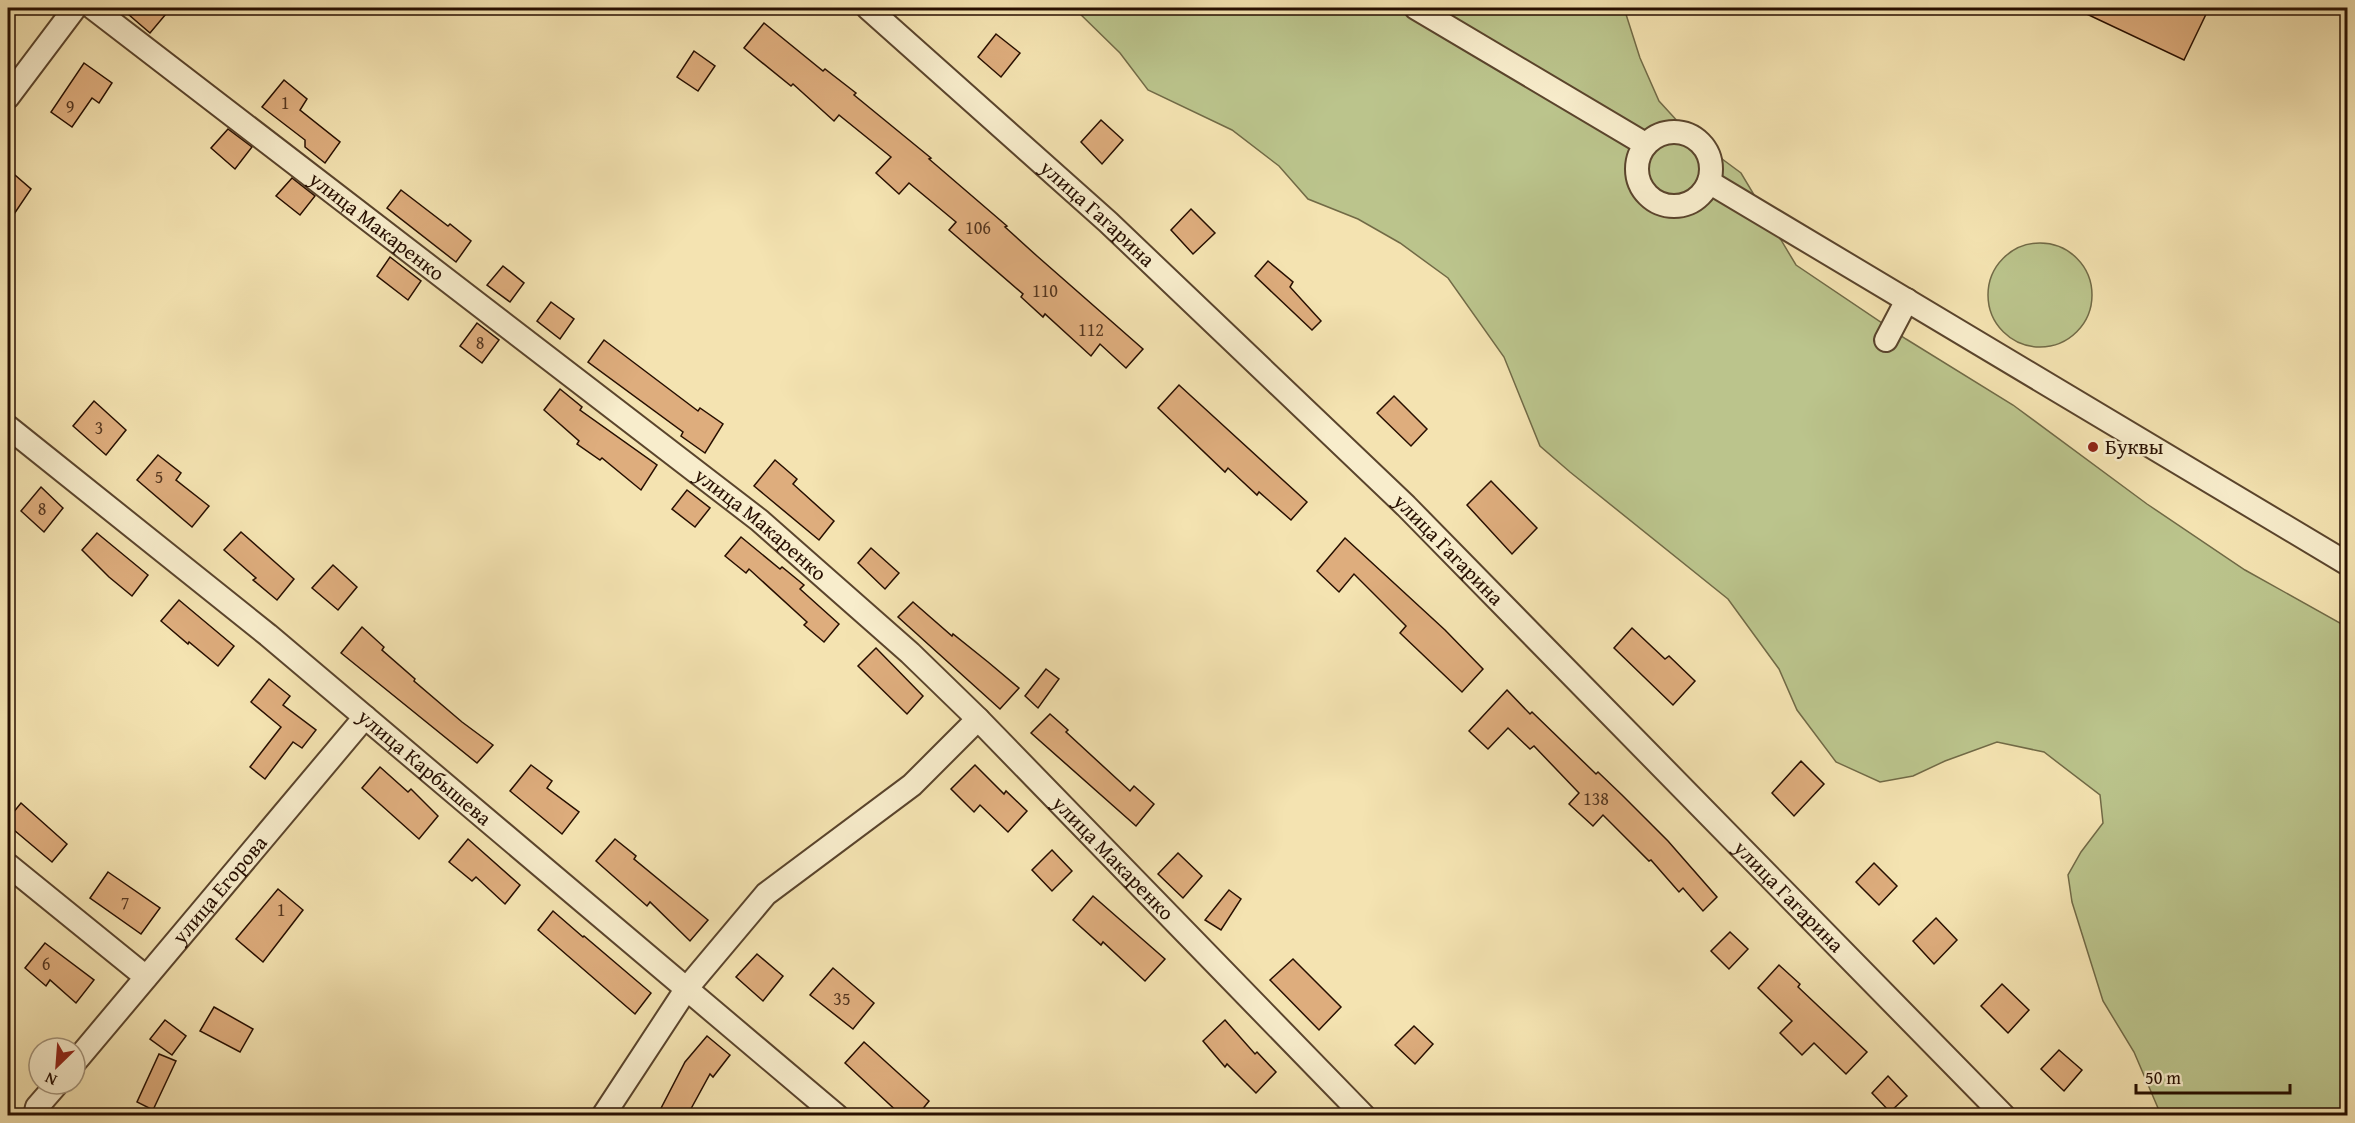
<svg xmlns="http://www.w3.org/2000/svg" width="2355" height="1123" viewBox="0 0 2355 1123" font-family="'Gentium Book Plus',serif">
	<rect width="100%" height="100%" fill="#f4e3b1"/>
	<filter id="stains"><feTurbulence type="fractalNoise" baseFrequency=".00333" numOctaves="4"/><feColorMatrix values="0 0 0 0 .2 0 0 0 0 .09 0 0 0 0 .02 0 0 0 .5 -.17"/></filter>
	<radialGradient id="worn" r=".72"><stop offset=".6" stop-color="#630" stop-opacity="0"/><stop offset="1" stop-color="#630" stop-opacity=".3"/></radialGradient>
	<g fill="#bbc48c" stroke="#716a46" stroke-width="1.5">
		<path d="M1068,8h556l16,50 19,43 32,35 50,37 55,92 110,74 107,66 134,99 98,66 95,53 8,12 -1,480h-186l-27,-63 -31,-51 -31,-99 -4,-27 13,-23 22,-29 -3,-28 -56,-43 -47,-10 -52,19 -32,15 -33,6 -44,-20 -39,-52 -18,-41 -51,-70 -158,-127 -30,-26 -36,-89 -56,-79 -48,-35 -42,-24 -50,-20 -29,-33 -47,-36 -84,-40 -28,-37 -45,-44z"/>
		<circle cx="2040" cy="295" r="52"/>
	</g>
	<g fill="#dead7d" stroke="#270f00" stroke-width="1.5">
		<path d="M121,8h50l-21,25z"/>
		<path d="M2074,8h135l-25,52z"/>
		<path d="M764,23l59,48 2,-2 31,24 -2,2 77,63 -2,1 78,67 -2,1 32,29 106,93 -17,19 -26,-24 -9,12 -46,-42 -2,3 -22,-20 2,-3 -74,-64 7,-8 -47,-39 -10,11 -23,-21 15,-16 -52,-42 -5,6 -41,-37 -2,2 -47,-38z"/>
		<path d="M996,34l24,19 -19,24 -23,-20z"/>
		<path d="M694,51l21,15 -17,25 -21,-14z"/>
		<path d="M84,63l28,20 -13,20 -7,-5 -20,29 -21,-15z"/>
		<path d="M284,80l23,19 -7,11 40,32 -15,21 -20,-16v-7l-43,-33z"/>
		<path d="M1101,120l22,20 -21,24 -21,-22z"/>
		<path d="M228,129l24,18 -17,22 -24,-21z"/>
		<path d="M8,169l23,20 -23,34z"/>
		<path d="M292,178l23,18 -15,19 -24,-19z"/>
		<path d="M401,190l47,36 2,-2 21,17 -15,21 -69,-54z"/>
		<path d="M1191,209l24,24 -22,21 -22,-24z"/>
		<path d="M390,257l31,24 -13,19 -31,-24z"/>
		<path d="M1268,261l25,21 -3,5 31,34 -9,9 -57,-54z"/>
		<path d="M503,266l21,17 -14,19 -23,-17z"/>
		<path d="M551,302l23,17 -14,20 -23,-18z"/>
		<path d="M477,323l22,17 -17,23 -22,-17z"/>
		<path d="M604,340l94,71 2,-3 23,16 -18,29 -24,-17 2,-4 -95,-70z"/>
		<path d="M1179,385l128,117 -16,18 -32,-28 -2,3 -29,-27 -3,4 -67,-64z"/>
		<path d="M560,389l22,18 -2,3 77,55 -16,25 -39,-32 -2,2 -23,-16 2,-3 -35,-31z"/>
		<path d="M1394,396l33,33 -16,17 -34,-33z"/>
		<path d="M94,401l32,29 -20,25 -33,-29z"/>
		<path d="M158,455l23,18 -5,7 33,26 -17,21 -55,-47z"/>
		<path d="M775,460l22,19 -4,5 41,37 -15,19 -65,-54z"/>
		<path d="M1491,481l46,47 -25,26 -45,-49z"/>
		<path d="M41,487l22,21 -19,24 -23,-21z"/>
		<path d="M687,490l23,18 -15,19 -23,-18z"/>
		<path d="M241,532l53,47 -17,21 -24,-20 3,-2 -32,-28z"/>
		<path d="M97,533l51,42 -16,21 -23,-19 -27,-27z"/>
		<path d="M741,537l39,32 2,-2 22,18 -4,4 39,35 -15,18 -20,-17 3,-3 -58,-53 -3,4 -21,-17z"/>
		<path d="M1345,538l100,92 38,39 -21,23 -62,-59 6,-7 -52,-52 -15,18 -22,-21z"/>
		<path d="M871,548l28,25 -14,16 -27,-26z"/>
		<path d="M333,565l24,22 -19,23 -26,-22z"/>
		<path d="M179,600l55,46 -16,20 -29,-24 -1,2 -27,-23z"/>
		<path d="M913,602l39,34 1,-2 35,28 31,26 -19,21 -102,-92z"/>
		<path d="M362,627l22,20 -2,3 33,29 -1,2 48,41 31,23 -16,18 -136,-110z"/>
		<path d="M1632,628l33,31 4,-3 26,25 -22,24 -59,-57z"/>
		<path d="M876,648l47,48 -16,18 -49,-48z"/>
		<path d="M1046,669l13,10 -21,29 -13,-12z"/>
		<path d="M269,679l21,17 -7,9 33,25 -14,18 -9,-6 -28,37 -15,-12 31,-40 -30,-25z"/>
		<path d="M1507,690l23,24 2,-2 64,62 2,-2 24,23 46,46 49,56 -14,14 -20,-23 -4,4 -28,-32 -2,1 -46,-46 -10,11 -24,-22 10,-11 -45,-47 -4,3 -22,-21 -20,21 -19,-18z"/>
		<path d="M1050,714l18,16 -2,2 64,59 4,-5 20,18 -18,22 -105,-93z"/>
		<path d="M1801,761l23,23 -30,32 -22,-23z"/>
		<path d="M531,765l21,16 -5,7 32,24 -17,22 -52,-43z"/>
		<path d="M975,765l29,29 2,-3 21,20 -19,21 -28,-27 -6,7 -23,-23z"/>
		<path d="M380,767l28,25 3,-3 27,27 -19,23 -57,-51z"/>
		<path d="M21,803l46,41 -15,18 -44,-37v-6z"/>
		<path d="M468,839l52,46 -15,19 -29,-27 -4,4 -23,-19z"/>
		<path d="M615,839l21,17 -2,3 74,61 -18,21 -40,-39 -3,4 -51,-45z"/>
		<path d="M1052,850l20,21 -20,20 -20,-21z"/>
		<path d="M1178,853l24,23 -19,22 -25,-24z"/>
		<path d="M1874,863l23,23 -18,19 -23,-23z"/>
		<path d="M108,872l52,36 -19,26 -51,-36z"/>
		<path d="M278,889l25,21 -40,52 -27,-23z"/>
		<path d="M1229,890l12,9 -20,31 -16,-10z"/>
		<path d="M1093,896l72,63 -20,22 -42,-39 -2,3 -28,-25z"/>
		<path d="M553,911l30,26 1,-1 67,57 -16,21 -97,-84z"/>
		<path d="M1936,918l21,22 -23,24 -21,-23z"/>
		<path d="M1730,932l18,17 -19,20 -18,-18z"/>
		<path d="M45,943l49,37 -18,23 -26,-23 -4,6 -21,-18z"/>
		<path d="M757,954l26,22 -20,25 -27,-24z"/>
		<path d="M1293,959l48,48 -22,23 -49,-50z"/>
		<path d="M1779,965l21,19 -2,3 69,65 -21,22 -32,-31 -12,12 -22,-22 12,-12 -34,-33z"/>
		<path d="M833,968l41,35 -21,26 -43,-34z"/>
		<path d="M2002,984l27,26 -21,23 -27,-27z"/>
		<path d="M214,1007l39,22 -13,23 -40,-21z"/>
		<path d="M165,1020l21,16 -14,19 -22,-16z"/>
		<path d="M1225,1020l30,34 2,-2 19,20 -20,21 -29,-29 -2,3 -22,-26z"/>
		<path d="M1414,1026l19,18 -18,20 -20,-19z"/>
		<path d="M707,1036l23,19 -17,22 -3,-3 -23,42h-30l28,-54z"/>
		<path d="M864,1042l65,59 -12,15h-15l-57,-53z"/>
		<path d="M2059,1050l23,20 -18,21 -23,-22z"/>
		<path d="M159,1054l17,7 -23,49 -16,-8z"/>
		<path d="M1888,1076l19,20 -17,16 -18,-19z"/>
	</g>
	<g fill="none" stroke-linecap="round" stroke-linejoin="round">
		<g stroke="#5a442c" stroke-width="26">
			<g id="street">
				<path id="s1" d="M93,8l666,512 151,133 68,66 386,397"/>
				<path id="s2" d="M868,8l240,214 298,284 598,610"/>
				<path d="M1416,8l229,136"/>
				<path d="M8,97l67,-89"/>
				<circle cx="1674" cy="169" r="37"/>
				<path d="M1709,182l639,382"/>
				<path d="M1886,340l21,-40"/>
				<path id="s3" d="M8,427l260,208 569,481"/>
				<path d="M8,865l138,112"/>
				<path id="s4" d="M75,1062l290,-345"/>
				<path d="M35,1116l2,-9 20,-23"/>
				<path d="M603,1116l84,-128 79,-94 146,-109 66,-66"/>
			</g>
		</g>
		<use href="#street" stroke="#f8edcc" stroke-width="22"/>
	</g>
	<circle fill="#8f2418" stroke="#f8edcc" stroke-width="2" cx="2093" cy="447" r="6"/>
	<g text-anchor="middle" stroke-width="5" stroke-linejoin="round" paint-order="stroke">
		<g font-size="18" fill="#55361f">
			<text x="285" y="109">1</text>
			<text x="70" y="113">9</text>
			<text x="978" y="234">106</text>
			<text x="1045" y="297">110</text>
			<text x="1091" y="336">112</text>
			<text x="480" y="349">8</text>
			<text x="99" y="434">3</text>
			<text x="159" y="483">5</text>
			<text x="42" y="515">8</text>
			<text x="1596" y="805">138</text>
			<text x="125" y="909">7</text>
			<text x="281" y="916">1</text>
			<text x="46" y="970">6</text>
			<text x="842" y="1005">35</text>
		</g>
		<g font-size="21" fill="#270f00" stroke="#f8edcc">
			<text dy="7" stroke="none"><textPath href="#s2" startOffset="308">улица Гагарина</textPath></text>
			<text dy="7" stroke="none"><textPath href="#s1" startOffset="358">улица Макаренко</textPath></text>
			<text dy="7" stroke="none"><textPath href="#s1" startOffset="844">улица Макаренко</textPath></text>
			<text dy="7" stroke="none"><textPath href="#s2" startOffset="794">улица Гагарина</textPath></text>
			<text dy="7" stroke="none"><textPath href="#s3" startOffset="538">улица Карбышева</textPath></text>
			<text dy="7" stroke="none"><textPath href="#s1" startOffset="1330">улица Макаренко</textPath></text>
			<text dy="7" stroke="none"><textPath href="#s4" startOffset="225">улица Егорова</textPath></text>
			<text dy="7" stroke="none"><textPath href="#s2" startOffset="1280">улица Гагарина</textPath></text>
		</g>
		<g font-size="21" fill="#270f00" stroke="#f8edcc" text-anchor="start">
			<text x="2105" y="454">Буквы</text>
		</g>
	</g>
	<rect width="2355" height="1123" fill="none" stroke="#f4e3b1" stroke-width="30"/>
	<rect x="9" y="9" width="2337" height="1105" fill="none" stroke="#270f00" stroke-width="3"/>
	<rect x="15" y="15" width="2325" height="1093" fill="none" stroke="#270f00" stroke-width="1.5"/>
	<g transform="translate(57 1066) rotate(205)"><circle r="28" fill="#f8edcc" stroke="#a4947a" stroke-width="1.5"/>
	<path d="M0-4.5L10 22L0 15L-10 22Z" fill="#8f2418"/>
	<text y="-9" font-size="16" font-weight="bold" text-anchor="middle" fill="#270f00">N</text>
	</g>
	<path d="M2136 1084v9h154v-9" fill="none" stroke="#270f00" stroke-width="3"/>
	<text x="2145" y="1084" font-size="18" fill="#270f00" stroke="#f8edcc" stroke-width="4.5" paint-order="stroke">50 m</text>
	<rect width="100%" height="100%" filter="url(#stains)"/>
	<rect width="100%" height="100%" fill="url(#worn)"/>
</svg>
